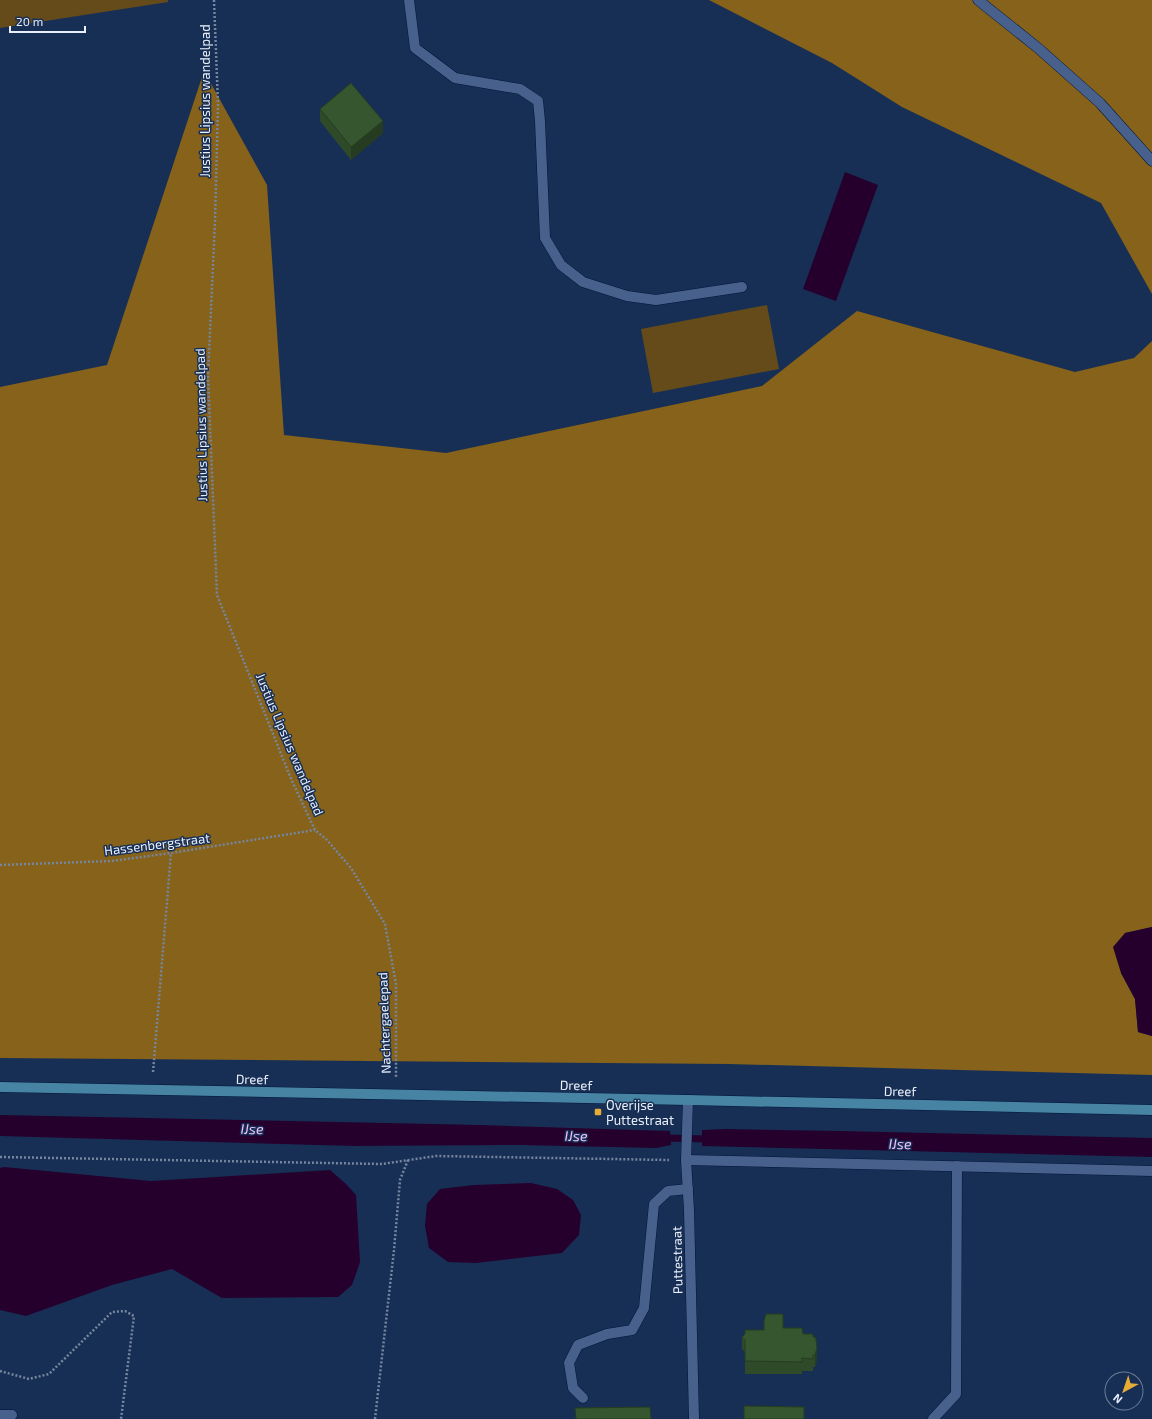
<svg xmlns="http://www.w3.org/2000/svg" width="1152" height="1419" viewBox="0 0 1152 1419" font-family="'Exo 2',sans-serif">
	<rect width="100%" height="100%" fill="#182f55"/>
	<g fill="#654b1a">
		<path d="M0,0h168v2l-168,26z"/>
		<path d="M767,305l12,64 -126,24 -12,-64z"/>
	</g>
	<g fill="#86621a">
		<path d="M709,0h443v294l-51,-91 -199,-96 -70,-44z"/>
		<path d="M204,71l63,114 17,250 162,18 316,-67 95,-75 218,61 59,-14 18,-17v586l-27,6 -4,40 14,26 3,33 14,4v39l-423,-11 -729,-6v-671l107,-22z"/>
	</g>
	<g fill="#25002d">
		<path d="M845,172l33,13 -42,116 -33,-12z"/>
		<path d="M1152,927v109l-14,-4 -3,-33 -14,-26 -8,-26 12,-14z"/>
		<path d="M0,1115l480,10 190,6 1,14 -15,3 -137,-3 -165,1 -354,-10z"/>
		<path d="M726,1129l114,2 312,7v19l-450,-11v-16z"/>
		<path d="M4,1167l147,14 179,-11 16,14 10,11 4,67 -8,23 -14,12 -116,1 -50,-29 -60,16 -86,31 -26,-6v-142z"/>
		<path d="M531,1183l26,6 16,11 8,15 -2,20 -17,18 -86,10 -28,-1 -19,-14 -4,-22 2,-22 13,-15 34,-4z"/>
	</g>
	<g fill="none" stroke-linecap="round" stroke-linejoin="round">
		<path stroke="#25002d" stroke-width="7" d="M662,1138l48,1"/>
		<g stroke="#021539" stroke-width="11">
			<g id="service">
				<path d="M409,0l6,48 40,30 65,11 18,12 2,20 5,117 16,27 22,17 44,14 29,4 86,-13"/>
				<path d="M978,0l60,48 62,55 52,58"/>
				<path d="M583,1398l-10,-10 -4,-25 9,-18 29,-11 25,-4 12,-22 10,-104 14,-13 20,-2"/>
				<path d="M0,1415h12"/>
				<path d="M933,1419l23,-25 1,-228"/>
			</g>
		</g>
		<g stroke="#021539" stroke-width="11">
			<g id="minor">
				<path d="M688,1100l-2,60 3,50 5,209"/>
				<path d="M686,1160l466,11"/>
			</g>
		</g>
		<g stroke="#021539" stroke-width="11">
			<path id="secondary" d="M0,1087l688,13 464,10"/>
		</g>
		<g stroke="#76869f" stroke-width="2.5" stroke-dasharray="2 2" stroke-linecap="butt">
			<path d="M214,0l4,104 -3,117 -7,155 9,219 75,186 23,49 12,10 24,28 34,56 11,60v93"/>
			<path d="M0,865l112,-4 59,-8 144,-23"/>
			<path d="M153,1072l18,-219"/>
			<path d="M0,1157l382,7 54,-8 233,4"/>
			<path d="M0,1371l29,8 20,-5 63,-62 13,-1 9,5 -13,103"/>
			<path d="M375,1419l19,-169 6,-70 8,-20"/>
		</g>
		<use href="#service" stroke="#48618c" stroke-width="10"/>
		<use href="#minor" stroke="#48618c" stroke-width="10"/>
		<use href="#secondary" stroke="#4783a3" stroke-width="10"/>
	</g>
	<g fill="#2e4a28">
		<path d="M320,109l63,24 -32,27 -31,-39z"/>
		<path d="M783,1328l30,9 4,23 -2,7h-2v4h-11v3h-57v-22l-3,-3v-12l22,-7z"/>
	</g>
	<g fill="#253c20">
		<path d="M383,121v12l-32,27v-13z"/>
		<path d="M817,1348v12l-2,7v-12z"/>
	</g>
	<g fill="#35562e" stroke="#253c20">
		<path d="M351,83l32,38 -32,26 -31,-38z"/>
		<path d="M766,1314h17v14h19l1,6h10v3h2l1,2 1,9 -2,7h-2v4l-11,-1v4l-57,-1v-21l-3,-3 3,-3v-4h19v-9z"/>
		<path d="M744,1406l60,1v12h-60z"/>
		<path d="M650,1407l1,12h-75l-1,-11z"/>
	</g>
	<rect fill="#e7ac36" stroke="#182f55" stroke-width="1.5" x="594" y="1108" width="8" height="8" rx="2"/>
	<g text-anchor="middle" stroke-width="3" stroke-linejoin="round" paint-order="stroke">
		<g font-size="13" fill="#eaf0fa" stroke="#182f55">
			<text transform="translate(205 101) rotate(-90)" y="5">Justius Lipsius wandelpad</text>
			<text transform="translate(201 425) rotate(-91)" y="5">Justius Lipsius wandelpad</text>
			<text transform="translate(290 744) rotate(67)" y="5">Justius Lipsius wandelpad</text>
			<text transform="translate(157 844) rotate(-7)" y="5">Hassenbergstraat</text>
			<text transform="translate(384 1023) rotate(-92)" y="5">Nachtergaelepad</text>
			<text transform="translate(252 1079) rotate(1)" y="5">Dreef</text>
			<text transform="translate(576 1085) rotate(1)" y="5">Dreef</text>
			<text transform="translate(900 1091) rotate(1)" y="5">Dreef</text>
			<text transform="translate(677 1260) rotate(-91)" y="5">Puttestraat</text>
		</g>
		<g font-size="13" fill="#eaf0fa" stroke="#182f55" text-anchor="start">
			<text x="606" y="1110">Overijse<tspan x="606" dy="15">Puttestraat</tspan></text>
		</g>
		<g font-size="14" font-style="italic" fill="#f0c2fa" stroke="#182f55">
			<text transform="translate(252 1129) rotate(1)" y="5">IJse</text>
			<text transform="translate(576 1136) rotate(1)" y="5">IJse</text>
			<text transform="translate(900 1144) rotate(1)" y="5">IJse</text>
		</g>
	</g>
	<g transform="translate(1124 1391) rotate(220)"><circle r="19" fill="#182f55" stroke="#6c7c97"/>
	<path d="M0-3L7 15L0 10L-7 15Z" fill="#e7ac36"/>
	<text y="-6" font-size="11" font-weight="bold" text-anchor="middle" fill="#eaf0fa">N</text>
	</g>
	<path d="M10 26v6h75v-6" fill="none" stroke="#eaf0fa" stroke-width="2"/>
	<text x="16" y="26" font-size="12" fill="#eaf0fa" stroke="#182f55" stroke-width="3" paint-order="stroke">20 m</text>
</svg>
